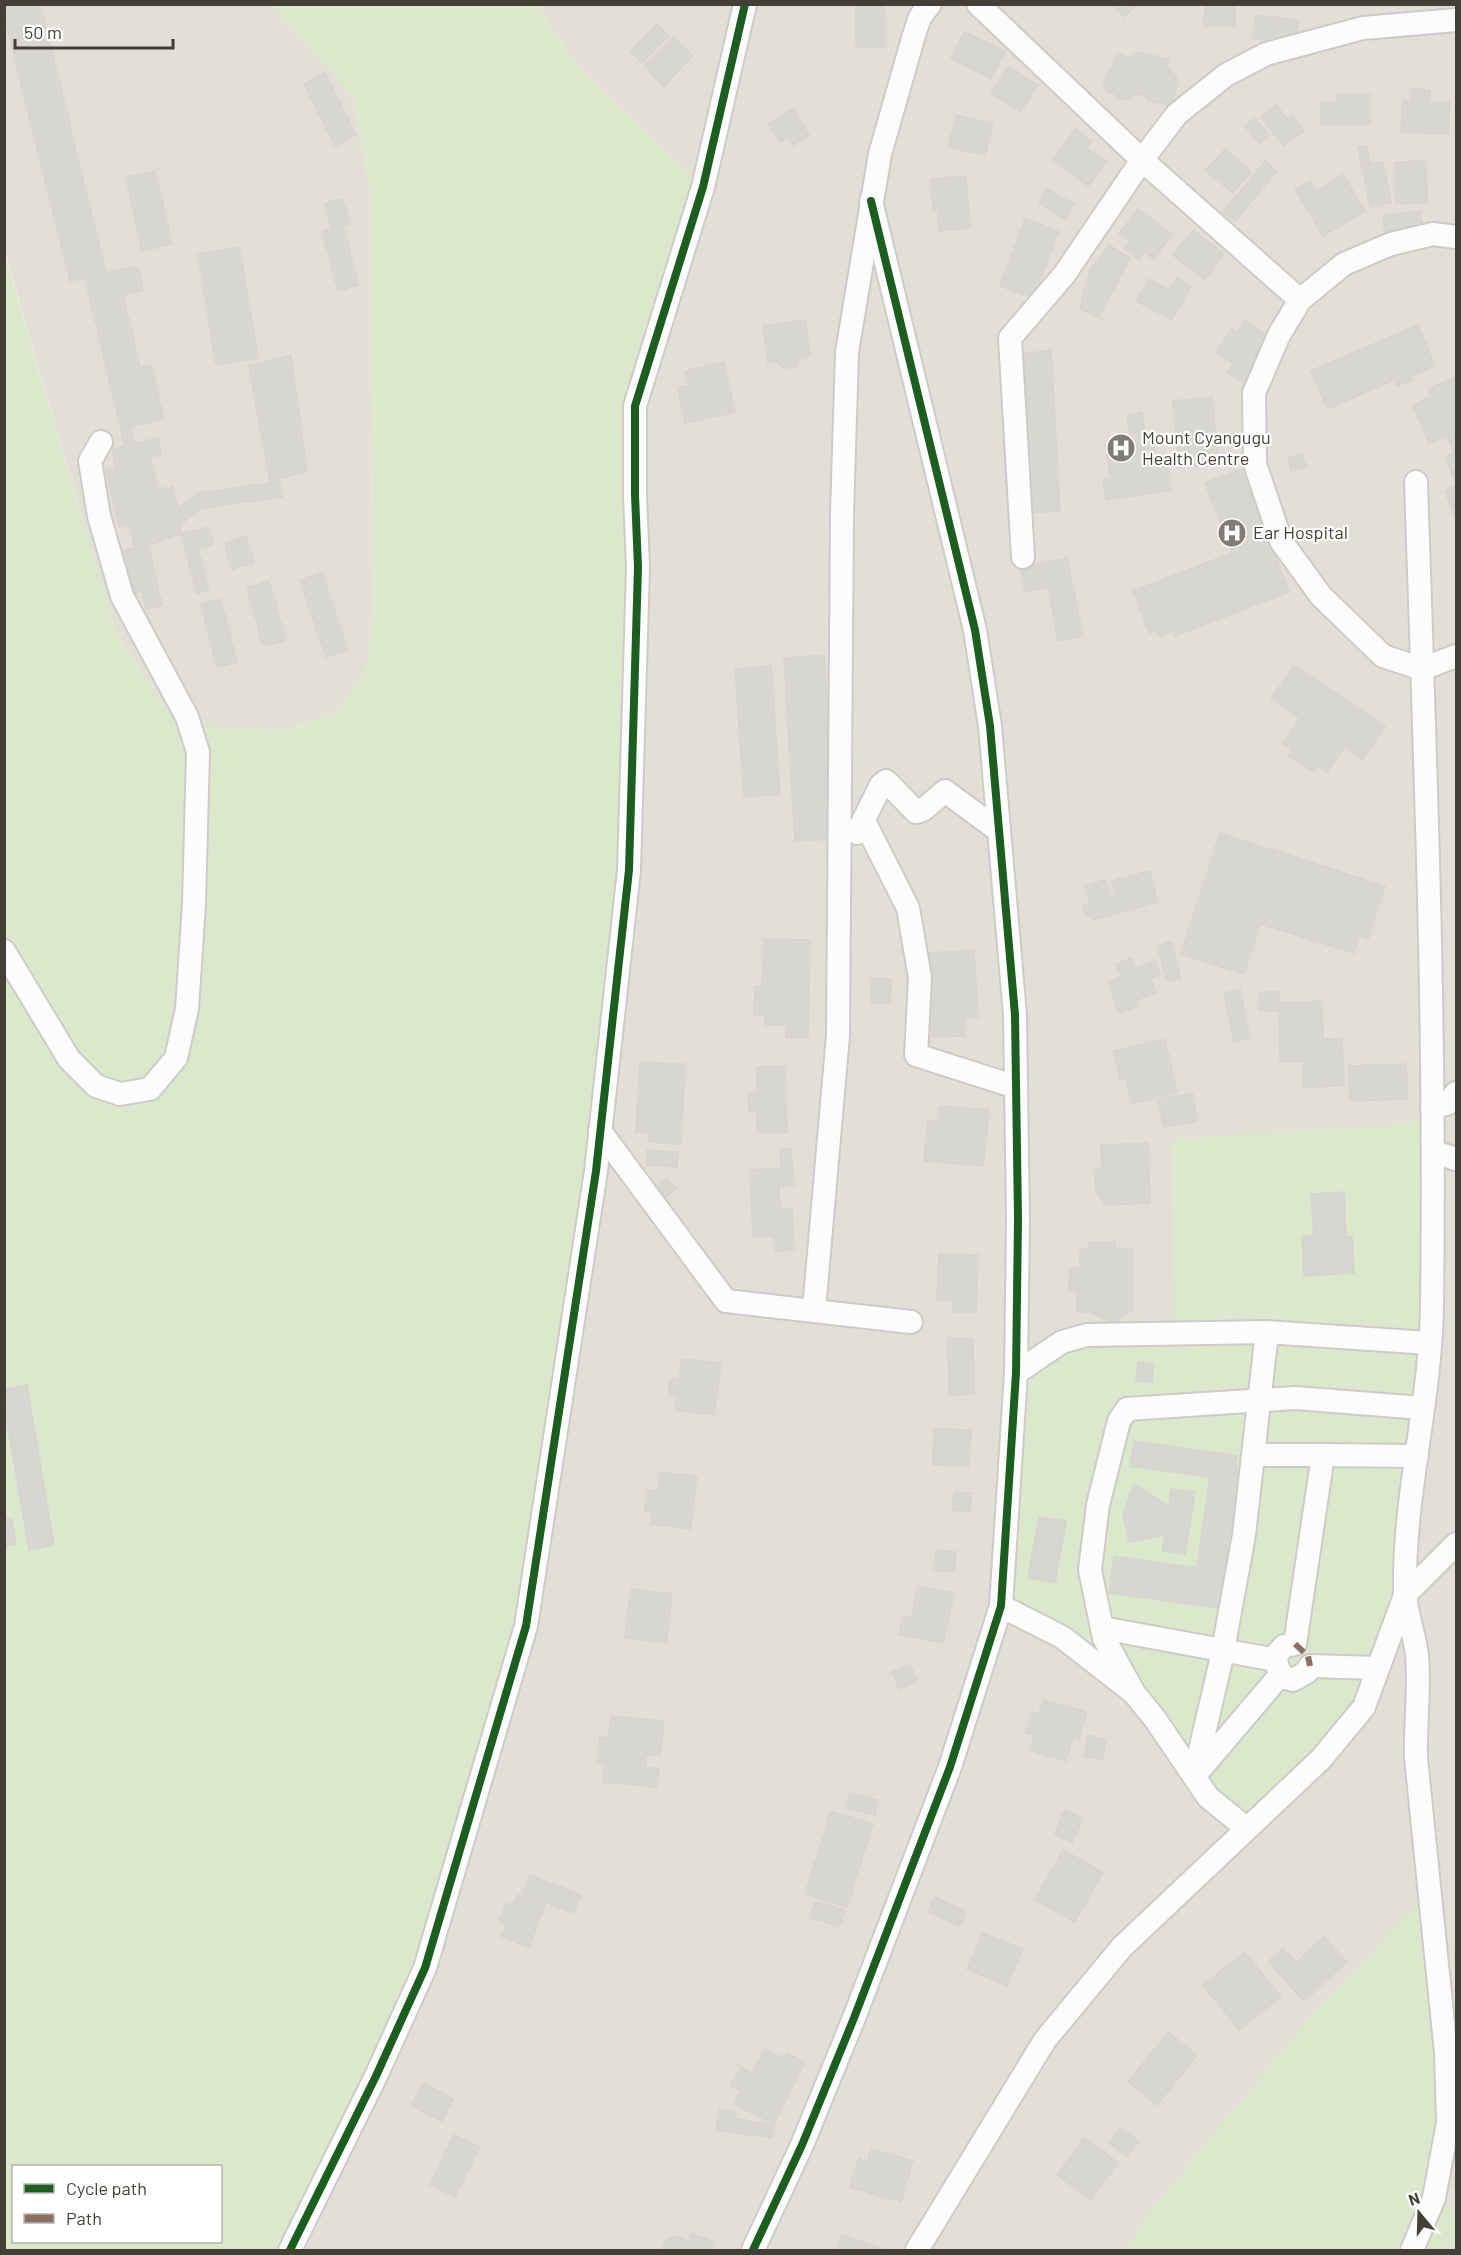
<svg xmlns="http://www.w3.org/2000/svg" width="1461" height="2255" viewBox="0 0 1461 2255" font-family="Barlow,sans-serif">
	<rect width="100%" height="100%" fill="#efede9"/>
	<g fill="#e3dfd7">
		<path d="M5,5h267l81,92 17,95 2,422 -5,52 -28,45 -52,18 -72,-2 -50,-19 -49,-75 -111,-381z"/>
		<path d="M537,5h919v2207l-22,-14 -121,-184 -170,206 -16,30h-836l344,-1844 67,-219 -124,-120z"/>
	</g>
	<g fill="#dce8cb" fill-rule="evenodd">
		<path d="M272,5h265l41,62 125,120 -68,219 -3,419 -106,801 -101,342 -135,282h-285l-1,-1998 112,381 49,75 50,19 72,2 52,-18 28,-45 5,-52 -2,-422 -17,-95zM14,2166h206v76h-206z"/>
		<path d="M1433,1121l-28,474 -38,114 -112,123 -47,-35 -53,-78 -154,-113 15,-233 46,-31 112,-11 -3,-192z"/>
		<path d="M1429,1890l17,163 -12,145 22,14v38h-329l16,-30 170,-206z"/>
	</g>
	<g fill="#d8d6d2" stroke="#d7d4cf" stroke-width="1.5">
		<path d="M4,4h36l66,269 -36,8 -66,-266z"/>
		<path d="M1112,4h24l1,1 -13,12z"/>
		<path d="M1205,4h30v22h-31z"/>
		<path d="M884,5l1,42h-29v-41z"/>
		<path d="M1256,15l42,5 -2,19 -19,-2v4l-24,-3z"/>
		<path d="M657,24l12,12 -27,27 -12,-12z"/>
		<path d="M964,32l41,19 -14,28 -40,-20z"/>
		<path d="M673,37l20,19 -29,30 -20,-20z"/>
		<path d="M1138,52l31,7 -1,8 11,14 -8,24 -23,-4 -5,-7 -10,1 -4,5 -11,-1 -5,-7 -6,1 -4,-10 15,-29 12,4z"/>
		<path d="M1008,66l30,19 -17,27 -30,-19z"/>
		<path d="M325,73l31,62 -21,11 -31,-62z"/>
		<path d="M1411,89l19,1v12l20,1 -2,31 -47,-2 2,-32h8z"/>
		<path d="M1337,94h33v31h-49v-23h16z"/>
		<path d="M1276,105l12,15 5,-4 11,15 -21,15 -22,-29z"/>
		<path d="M793,109l16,26 -16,10 -5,-8 -8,5 -12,-18z"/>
		<path d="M956,115l37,9 -8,31 -37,-8z"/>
		<path d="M1255,118l14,18 -10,8 -14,-18z"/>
		<path d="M1075,129l17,12 -5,7 19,14 -18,24 -35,-26z"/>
		<path d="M1366,146l4,18 13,-2 8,41 -21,4 -12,-60z"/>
		<path d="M1225,149l26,22 -18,22 -27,-22z"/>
		<path d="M1265,161l12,10 -42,50 -12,-9z"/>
		<path d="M1426,161l1,42 -31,1 -1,-42z"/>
		<path d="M155,171l17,73 -30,7 -16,-74z"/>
		<path d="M1343,175l22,36 -42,25 -28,-47 15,-8 6,10z"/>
		<path d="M966,176l4,52 -31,3 -1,-21h-5l-2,-31z"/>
		<path d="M1047,189l27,15 -9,15 -26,-16z"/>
		<path d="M343,199l7,25 -7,2 15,59 -20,6 -16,-60 9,-3 -6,-25z"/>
		<path d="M1138,209l34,25 -18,25 -10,-7 -5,8 -14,-11 5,-7 -11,-8z"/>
		<path d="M1421,211l1,21 -37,4 -2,-21z"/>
		<path d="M1025,219l34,12 -25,67 -34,-12z"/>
		<path d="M1193,230l31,24 -19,26 -32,-25z"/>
		<path d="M1109,245l21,13 -31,59 -19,-8 10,-39z"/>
		<path d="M239,247l19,111 -42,7 -18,-111z"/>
		<path d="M137,266l6,24 -20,5 17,73 11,-3 13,54 -34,8 4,17 -9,2 -40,-168z"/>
		<path d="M1177,278l14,8 -19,34 -36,-19 13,-22 21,11z"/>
		<path d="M805,320l5,36 -9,1 -4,9 -14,3 -6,-8 -9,2 -5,-37z"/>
		<path d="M1245,321l29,19 -30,43 -17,-11 6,-8 -17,-12 16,-23 5,4z"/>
		<path d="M1418,325l17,41 -24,10 1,4 -15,6 -3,-6 -67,29 -16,-38z"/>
		<path d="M1051,350l9,161 -29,2 -7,-159z"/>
		<path d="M291,355l16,116 -28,8 4,18 -81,11 -21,16 -3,-16 19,-15 73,-10 -21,-117z"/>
		<path d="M724,362l11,50 -50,11 -7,-36 10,-2 -3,-14z"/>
		<path d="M1456,377v107l-11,-27 9,-4 -7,-17 -18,8 -16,-39 18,-8 -3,-8z"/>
		<path d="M1212,397l7,67 -40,4 -6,-67z"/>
		<path d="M1142,412l4,25 6,-3 4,22 10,-2 5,36 -65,10 -3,-21 8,-1 -6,-33 26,-4 -4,-26z"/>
		<path d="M158,438l3,17 -11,2 8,33 15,-4 8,38v10l-33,11 14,60 -16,4 -4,-18 -15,4 -10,-43 18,-4 -6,-24 -10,2 -13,-56 10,-2 -4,-19z"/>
		<path d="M1302,454l4,13 -15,4 -3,-13z"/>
		<path d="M1241,469l48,123 -114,44 -2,-5 -14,5 -2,-6 -8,3 -16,-42 99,-38 -27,-70z"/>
		<path d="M1456,486v34l-11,-29z"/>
		<path d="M208,527l5,17 -15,4 11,42 -12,3 -16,-59z"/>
		<path d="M246,536l8,27 -22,6 -7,-26z"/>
		<path d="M1067,558l16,78 -25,5 -10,-54 -23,5 -5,-24z"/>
		<path d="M322,573l26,77 -22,7 -26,-77z"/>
		<path d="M269,581l17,59 -23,6 -16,-58z"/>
		<path d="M221,599l16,63 -20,5 -16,-63z"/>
		<path d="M824,655l11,184 -40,2 -11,-183z"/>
		<path d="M1294,665l91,61 -23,34 -18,-13 -17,25 -9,-6 -4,6 -26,-16 4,-6 -9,-6 17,-25 -29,-20z"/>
		<path d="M771,666l9,128 -36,3 -9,-128z"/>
		<path d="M1220,833l165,53 -17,53 -9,-3 -5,17 -94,-29 -16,50 -63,-20z"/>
		<path d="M1150,871l8,31 -65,18 -1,-4 -5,2 -4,-13 7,-2 -5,-17 20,-6 5,18 7,-2 -5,-15z"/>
		<path d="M764,939l46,1 -2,98h-22v-13h-21v-10h-11l1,-29 7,1z"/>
		<path d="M1171,942l10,37 -14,3 -10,-36z"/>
		<path d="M974,950l4,67 -14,1 1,18 -33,1 -5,-84z"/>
		<path d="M1131,958l4,10 20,-7 5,14 -9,3 5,15 -20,7 2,6 -19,7 -11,-31 13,-5 -5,-13z"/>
		<path d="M871,978l20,1 -1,24h-19z"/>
		<path d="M1240,989l10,49 -16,4 -10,-49z"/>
		<path d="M1260,992h19l-1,19 -19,-1z"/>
		<path d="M1322,1001l1,38h19l2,47 -41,1v-26l-23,1 -1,-59z"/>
		<path d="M1165,1039l12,54 -45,11 -6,-26 -6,1 -6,-28z"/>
		<path d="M640,1062l45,2 -4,80 -32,-2v-9l-13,-1z"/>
		<path d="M1406,1064l2,35 -58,2 -1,-35z"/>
		<path d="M785,1066l2,67h-30v-21h-8l-1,-19h9v-26z"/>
		<path d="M1192,1093l6,28 -34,6 -6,-27z"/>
		<path d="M940,1106l49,4 -6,56 -59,-5 4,-40 11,1z"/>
		<path d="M1148,1143l2,60 -45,2 -9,-15 -2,-19 8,-4 -1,-22z"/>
		<path d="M791,1149l3,36 -15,1 1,23 12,-1 2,42 -19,1 -1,-15 -21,1 -3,-67 31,-2 -1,-18z"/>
		<path d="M647,1150l31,2 -1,15 -30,-2z"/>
		<path d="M667,1178l9,10 -12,11 -9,-10z"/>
		<path d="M1344,1192l2,45 6,-1 2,37 -50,3 -2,-40h12l-3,-42z"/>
		<path d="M1089,1242h26l1,7h16v61l-18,13 -25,-11h-12v-22h-8l1,-22h10v-19h10z"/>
		<path d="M939,1254l39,1 -2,58 -24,-1 1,-12h-16z"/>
		<path d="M948,1338h25l1,56 -25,1z"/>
		<path d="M682,1359l39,4 -7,52 -39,-5 2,-14h-9l3,-17 8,1z"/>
		<path d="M1138,1362l16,2 -2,19 -16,-2z"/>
		<path d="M27,1385l27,160 -25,5 -25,-145v-15z"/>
		<path d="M934,1429l37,1 -2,36 -36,-1z"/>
		<path d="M1134,1441l103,15 -1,14 11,1 -17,115 -9,-2 -3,24 -109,-15 5,-37 83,12 13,-91 -80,-11z"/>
		<path d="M660,1472l37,4 -7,53 -39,-5 2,-12 -8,-1 2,-21 11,1z"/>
		<path d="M1134,1484l35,22 2,-17 24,3 -10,62 -23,-3 3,-16 -36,7 -6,-27z"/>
		<path d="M954,1492l18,1 -2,19 -18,-2z"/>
		<path d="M1039,1517l27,4 -11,62 -27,-5z"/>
		<path d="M4,1519l8,1 4,24 -12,2z"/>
		<path d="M936,1550l20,2 -2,20 -20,-2z"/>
		<path d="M918,1586l36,7 -11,50 -44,-8 4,-18 9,1z"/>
		<path d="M631,1589l41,5 -6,49 -41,-5z"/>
		<path d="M910,1665l7,16 -18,8 -7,-17z"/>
		<path d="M1043,1700l44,12 -8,27 -6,-2 -7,24 -36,-11 4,-15 -8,-2 6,-21 7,2z"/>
		<path d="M611,1716l53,5 -4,35 -14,-1 -1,12 14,2 -2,18 -54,-5 2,-18 -8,-1 3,-26 8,1z"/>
		<path d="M1088,1735l18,4 -4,21 -18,-3z"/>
		<path d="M850,1793l28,7 -3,15 -29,-7z"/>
		<path d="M1064,1810l19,8 -10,24 -18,-7z"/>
		<path d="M831,1811l42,13 -26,83 -42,-13z"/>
		<path d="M1063,1850l40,22 -28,50 -40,-22z"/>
		<path d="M530,1875l51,20 -7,18 -52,-19z"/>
		<path d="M517,1895l28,10 -16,42 -28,-10 5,-13 -7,-3 7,-18 7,2z"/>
		<path d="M934,1897l32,14 -6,15 -32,-14z"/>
		<path d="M815,1902l30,8 -5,16 -30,-8z"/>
		<path d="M983,1933l40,16 -16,37 -40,-17z"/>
		<path d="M1324,1937l23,25 -43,39 -36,-39 15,-14 13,14z"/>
		<path d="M1245,1952l36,45 -42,33 -36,-45z"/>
		<path d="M1168,2032l29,23 -40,50 -29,-23z"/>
		<path d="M764,2049l18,9 5,-5 18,9 -31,62 -40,-20 7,-13 -10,-5 10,-19 11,6z"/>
		<path d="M423,2083l30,16 -11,22 -31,-15z"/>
		<path d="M719,2109l17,3 -1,7 39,6 -2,13 -56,-8z"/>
		<path d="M1121,2128l17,13 -11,15 -18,-13z"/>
		<path d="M454,2135l26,12 -25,50 -25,-12z"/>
		<path d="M1084,2138l34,25 -27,37 -34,-25z"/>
		<path d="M871,2149l42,12 -12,41 -51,-15 9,-29 9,3z"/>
		<path d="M691,2234l23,7 -3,9h-50l6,-11 9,-3 13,5z"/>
		<path d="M842,2235l41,14 -1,1h-46z"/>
	</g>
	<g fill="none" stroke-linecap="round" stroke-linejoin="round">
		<g stroke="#cdcbc7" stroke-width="26">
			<g id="minor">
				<path d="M978,4l164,156 158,140"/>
				<path d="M1456,237l-23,-3 -42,10 -47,20 -44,36 -21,35 -25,58 1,71 26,77 40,55 62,60 39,13 34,-13"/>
				<path d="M1023,557l-13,-219 54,-63 78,-115 35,-46 49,-39 40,-21 97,-26 93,-8"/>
				<path d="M864,821l44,87 12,70 -4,77 100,32"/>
				<path d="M857,833l24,-48 5,-4 30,31 7,-2 22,-19 54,40"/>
				<path d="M4,951l65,108 27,27 24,8 30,-5 26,-31 11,-49 7,-105 4,-152 -11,-35 -65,-121 -23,-80 -9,-55 11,-19"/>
				<path d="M1432,1107l15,-3 9,-11"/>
				<path d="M600,1131l126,170 185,21"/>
				<path d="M1434,1152l22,7"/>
				<path d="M814,1310l24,-275 4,-521 5,-162 33,-198 34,-119 6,-18 10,-13"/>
				<path d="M1016,1373l46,-31 25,-7 180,-3"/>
				<path d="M1255,1455h68l-28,189 -11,2 -8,9 1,11 6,11 10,3 14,-8 3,-6 67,2"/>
				<path d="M1323,1455l94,1"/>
				<path d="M1001,1606l61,31 72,56 21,26 53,78 38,31"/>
				<path d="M1102,1628l174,32"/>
				<path d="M1134,1693l-30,-55 -14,-68 8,-65 21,-84 8,-12 168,-11 127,10"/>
				<path d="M1197,1773l84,-99"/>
				<path d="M1194,1776l28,-120 22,-121 23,-203 162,11"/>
				<path d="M290,2250l86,-174 49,-108 101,-342 70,-455 33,-301 9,-303 -3,-72v-89l68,-219 42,-183"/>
				<path d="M753,2250l49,-105 52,-127 96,-251 51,-161 15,-233 2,-154 -3,-204 -25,-289 -15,-96 -104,-429"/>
				<path d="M917,2250l128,-210 77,-93 199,-188 43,-52 41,-112 51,-51"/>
				<path d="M1412,2250l22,-52 14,-75 -2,-70 -30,-295c-1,-34 4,-68 1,-102 -2,-21 -11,-42 -12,-63 -2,-97 26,-192 27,-288 4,-274 -7,-549 -16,-823"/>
			</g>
		</g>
		<use href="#minor" stroke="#fdfcfc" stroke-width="22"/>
		<path stroke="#8d6e63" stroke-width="6" stroke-dasharray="12 6" stroke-linecap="butt" d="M1295,1644l13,12 2,10"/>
		<g stroke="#fff" stroke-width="11">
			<g id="cycleway">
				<path d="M290,2250l86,-174 49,-108 101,-342 70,-455 33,-301 9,-303 -3,-72v-89l68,-219 42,-183"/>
				<path d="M753,2250l49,-105 52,-127 96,-251 51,-161 15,-233 2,-154 -3,-204 -25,-289 -15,-96 -104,-429"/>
			</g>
		</g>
		<use href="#cycleway" stroke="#1b5e20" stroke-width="8"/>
	</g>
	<defs>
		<g id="hospital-disc" transform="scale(1.5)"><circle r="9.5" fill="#807c75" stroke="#fff"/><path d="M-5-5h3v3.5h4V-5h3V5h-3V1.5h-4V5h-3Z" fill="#fff"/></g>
	</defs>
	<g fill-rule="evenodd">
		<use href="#hospital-disc" x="1121" y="448"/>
		<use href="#hospital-disc" x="1232" y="533"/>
	</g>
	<g text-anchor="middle" stroke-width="4.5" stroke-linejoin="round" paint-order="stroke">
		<g font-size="18" fill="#443f36" stroke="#fff" text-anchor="start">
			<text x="1142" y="444">Mount Cyangugu<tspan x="1142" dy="21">Health Centre</tspan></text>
			<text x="1253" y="539">Ear Hospital</text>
		</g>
	</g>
	<rect width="1461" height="2255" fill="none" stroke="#443f36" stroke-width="12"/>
	<rect x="12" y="2165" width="210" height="78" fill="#ffffff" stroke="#b4b2af" stroke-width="1.5"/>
	<rect x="24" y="2184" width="30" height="9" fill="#1b5e20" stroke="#b4b2af" stroke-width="1.5"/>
	<text x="66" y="2195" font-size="18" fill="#443f36">Cycle path</text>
	<rect x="24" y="2214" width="30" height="9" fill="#8d6e63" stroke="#b4b2af" stroke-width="1.5"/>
	<text x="66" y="2225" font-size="18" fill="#443f36">Path</text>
	<g transform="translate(1419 2213) rotate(341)" stroke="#ffffff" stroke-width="4.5" paint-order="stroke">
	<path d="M0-4.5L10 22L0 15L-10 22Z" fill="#443f36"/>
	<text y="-9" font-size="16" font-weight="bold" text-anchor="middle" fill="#443f36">N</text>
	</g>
	<path d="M15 39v9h158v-9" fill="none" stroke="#443f36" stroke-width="3"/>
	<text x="24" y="39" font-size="18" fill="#443f36" stroke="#ffffff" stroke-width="4.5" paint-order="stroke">50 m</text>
</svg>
